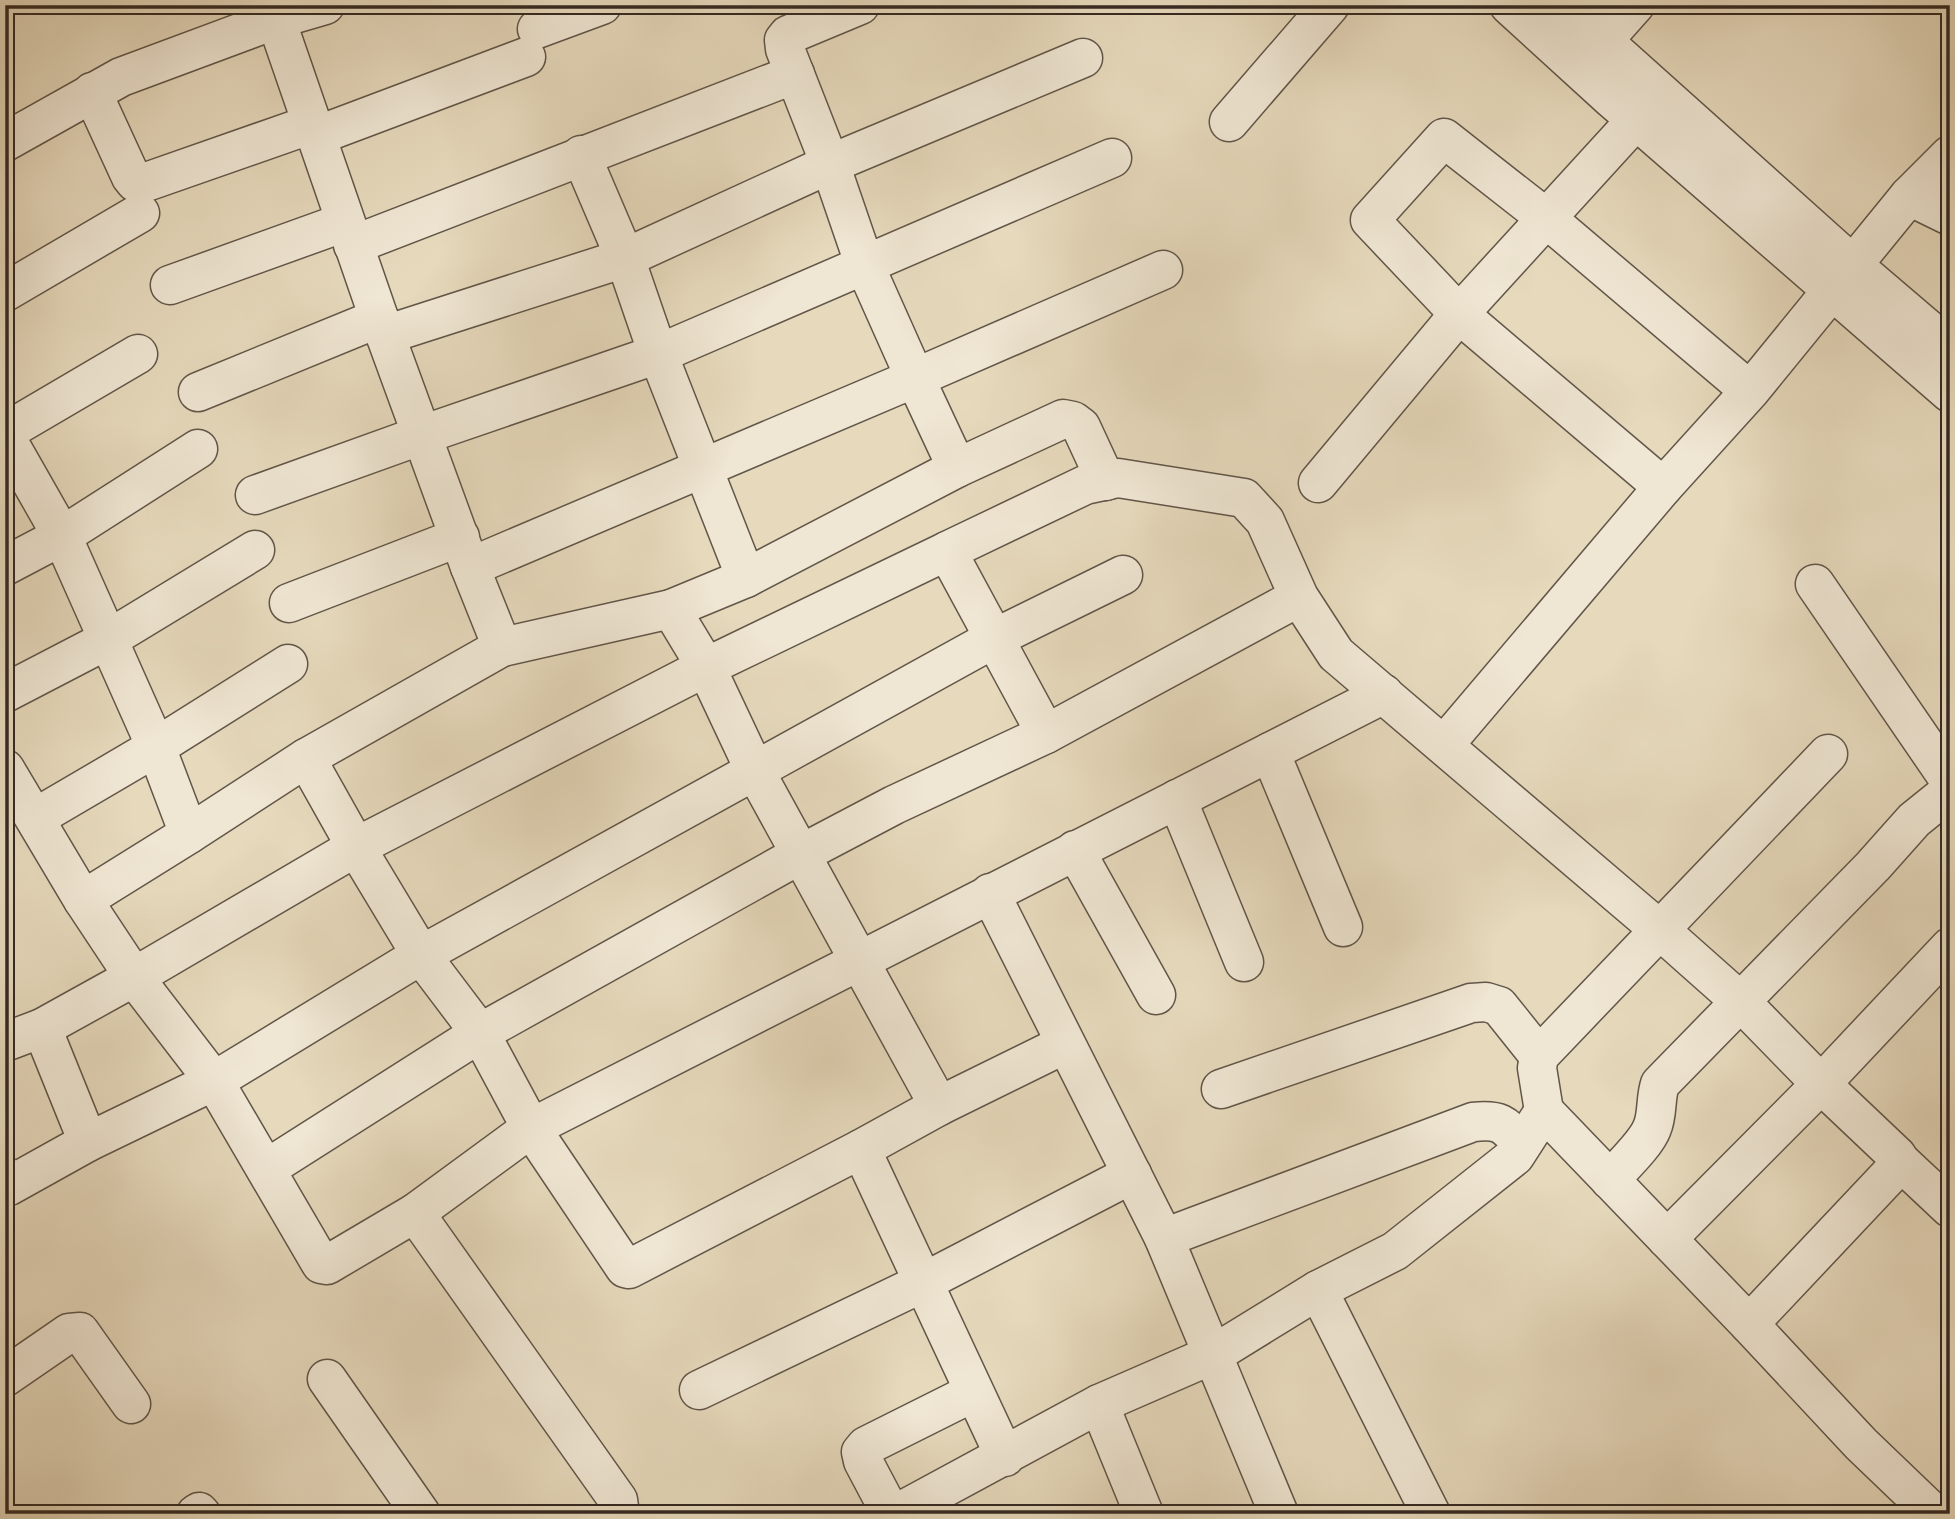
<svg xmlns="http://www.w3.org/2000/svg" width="1955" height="1519" viewBox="0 0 1955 1519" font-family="'IM FELL Double Pica',serif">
	<rect width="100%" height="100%" fill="#e6d9bc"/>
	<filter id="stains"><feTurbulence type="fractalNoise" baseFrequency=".00286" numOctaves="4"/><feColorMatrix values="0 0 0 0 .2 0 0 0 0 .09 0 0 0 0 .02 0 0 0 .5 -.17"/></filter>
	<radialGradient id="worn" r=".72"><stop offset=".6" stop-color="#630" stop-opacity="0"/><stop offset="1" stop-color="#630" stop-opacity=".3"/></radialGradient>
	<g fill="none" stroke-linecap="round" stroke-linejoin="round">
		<g stroke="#615649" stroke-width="41">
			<g id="minor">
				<path d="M271,5l108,313 91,249 32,80 -196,111 50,89 65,108 59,78 51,95 -116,85"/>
				<path d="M860,5l-72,30 -4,5 1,9 45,115 35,102 50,112 248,-108"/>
				<path d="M1509,5l103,94 338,294"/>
				<path d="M1563,5l291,261 96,82"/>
				<path d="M537,29l65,-24"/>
				<path d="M1603,41l32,-36"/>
				<path d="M92,92l39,85 4,5 14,-1 163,-57"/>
				<path d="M1229,122l101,-117"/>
				<path d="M316,136l210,-79"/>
				<path d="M5,142l116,-65 156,-58 48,-14"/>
				<path d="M1909,196l41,20"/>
				<path d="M353,245l442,-171"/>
				<path d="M170,285l175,-63"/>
				<path d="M5,292l135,-79"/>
				<path d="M385,335l240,-77 205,-94 253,-106"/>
				<path d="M1750,391l-204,-173 -102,-80 -74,82 89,94 204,173 87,-96 159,-195 41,-41"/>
				<path d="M198,392l181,-74"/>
				<path d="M5,432l133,-78"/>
				<path d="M5,436l57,100 94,211 33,87 -106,66"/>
				<path d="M957,468l106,-49 10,2 8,6 25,54"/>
				<path d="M1318,483l141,-169 177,-194"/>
				<path d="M255,495l167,-60 236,-81 454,-196"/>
				<path d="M5,566l57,-30 136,-87"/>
				<path d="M470,567l445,-189 42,90 -211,110 -88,-224 -33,-96 -44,-103"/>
				<path d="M746,578l-75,31 35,58 49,104 184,335 -78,43 144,308"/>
				<path d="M1815,584l135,197"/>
				<path d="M1299,597l-253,137 -99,-183 138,-66 33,-7 126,20 21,23 34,76 37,57 325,277 80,71 80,82 76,72 3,5 -3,6 -148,157"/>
				<path d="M289,603l171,-66"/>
				<path d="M502,647l169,-38"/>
				<path d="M5,693l102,-53 148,-90"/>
				<path d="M1444,745l219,-258"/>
				<path d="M1270,752l73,175"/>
				<path d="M5,769l78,131 51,77 80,104 107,183 6,1 88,-52 203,287 2,14"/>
				<path d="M1177,799l67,163"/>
				<path d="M35,818l121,-71 132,-83"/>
				<path d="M189,834l117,-76"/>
				<path d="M1075,850l81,145"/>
				<path d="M990,893l174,345 115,276"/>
				<path d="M42,1028l46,114"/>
				<path d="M5,1042l37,-14 92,-51 222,-130 350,-180 241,-116"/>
				<path d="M1221,1089l250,-86 15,-1 13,4 40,50"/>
				<path d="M939,1106l126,-62"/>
				<path d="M1544,1111l-7,-43 2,-12 289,-302"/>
				<path d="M861,1149l-232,120 -4,-1 -94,-140 853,-434"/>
				<path d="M1900,1161l50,47"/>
				<path d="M266,1169l214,-136 321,-179 93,-49 152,-71"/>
				<path d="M5,1176l4,10 79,-44 126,-61 207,-126 574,-317 128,-63"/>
				<path d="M1610,1180c12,-14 36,-36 42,-52 6,-14 3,-29 8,-44l213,-218 41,-46 36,-29"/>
				<path d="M1164,1238l309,-116c28,-3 31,2 49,22"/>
				<path d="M1667,1239l154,-155 129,-137"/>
				<path d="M1318,1290l113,224"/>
				<path d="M5,1377l64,-44 11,-1 51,72"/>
				<path d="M327,1379l94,135"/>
				<path d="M699,1390l223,-107 210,-109"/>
				<path d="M1099,1404l45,110"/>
				<path d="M196,1514l3,-2 2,2"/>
				<path d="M891,1514l-28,-53 -2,-9 5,-6 108,-54"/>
				<path d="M902,1514l3,-5 194,-105 115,-50 104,-64 77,-39 120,-95 29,-45 205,213 112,120 73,70"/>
			</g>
		</g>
		<use href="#minor" stroke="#efe6d3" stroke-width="38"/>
	</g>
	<rect width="1955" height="1519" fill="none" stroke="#e6d9bc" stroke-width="28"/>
	<rect x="7" y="7" width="1941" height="1505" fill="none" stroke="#352a23" stroke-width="3.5"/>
	<rect x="14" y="14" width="1927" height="1491" fill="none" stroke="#352a23" stroke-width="2"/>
	<rect width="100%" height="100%" filter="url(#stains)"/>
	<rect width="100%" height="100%" fill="url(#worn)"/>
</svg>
